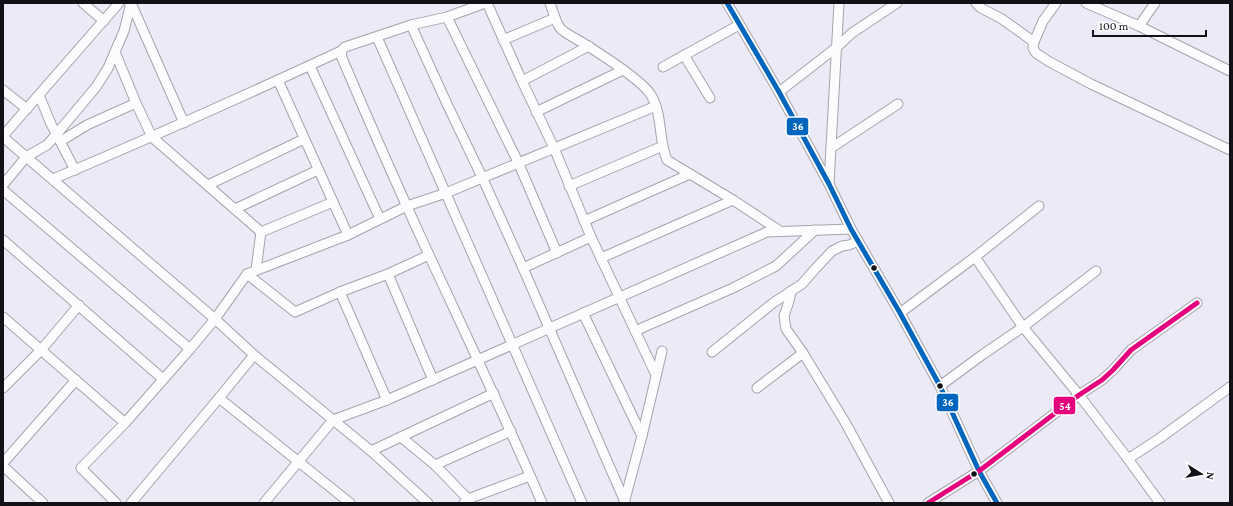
<svg xmlns="http://www.w3.org/2000/svg" width="1233" height="506" viewBox="0 0 1233 506" font-family="'Crimson Pro',serif">
	<rect width="100%" height="100%" fill="#eceaf6"/>
	<g fill="none" stroke-linecap="round" stroke-linejoin="round">
		<g stroke="#a5a3ac" stroke-width="11">
			<g id="minor">
				<path d="M83,3l21,18"/>
				<path d="M131,3l53,120"/>
				<path d="M487,3l35,78 32,67 37,89 65,138"/>
				<path d="M550,3c3,8 5,18 10,25 4,5 17,11 23,15 16,10 59,37 68,52 12,20 7,44 16,65l66,40 47,31"/>
				<path d="M727,3l52,89 50,92 22,45 49,84 40,73 39,85 18,32"/>
				<path d="M976,3l5,5 21,11 32,23"/>
				<path d="M1056,3l-13,18 -9,21 -1,6 3,5 12,8 43,23 139,66"/>
				<path d="M1086,3l53,23 91,45"/>
				<path d="M447,17l71,145 39,91"/>
				<path d="M411,25l36,79 35,73 41,91 102,234"/>
				<path d="M1139,26l16,-23"/>
				<path d="M377,37l205,466"/>
				<path d="M503,40l52,-22"/>
				<path d="M341,51l1,7c28,66 57,132 87,197 38,82 77,164 113,248"/>
				<path d="M115,52l21,51 16,34 109,95 -5,38"/>
				<path d="M684,55l26,43"/>
				<path d="M310,66l70,153"/>
				<path d="M663,67l76,-42"/>
				<path d="M278,80l70,155"/>
				<path d="M522,81l67,-35"/>
				<path d="M3,90l24,19"/>
				<path d="M779,92l58,-45 15,-14 45,-30"/>
				<path d="M39,95l12,29 24,46"/>
				<path d="M536,112l87,-42"/>
				<path d="M3,136l116,-133"/>
				<path d="M3,137l212,182 39,36 117,96 57,52"/>
				<path d="M61,141l26,-16 49,-22"/>
				<path d="M831,148l67,-44"/>
				<path d="M53,179c97,-41 193,-84 288,-128l4,-4 66,-22 36,-8 38,-14"/>
				<path d="M829,183l10,-180"/>
				<path d="M3,185l23,-28 21,-12 8,-9 41,-49 12,-19 16,-37 6,-24v-4"/>
				<path d="M208,185l96,-46"/>
				<path d="M569,186l94,-40"/>
				<path d="M3,190l187,159"/>
				<path d="M235,209l83,-39"/>
				<path d="M584,221l106,-47"/>
				<path d="M261,232l72,-30"/>
				<path d="M3,240l160,139"/>
				<path d="M975,257l48,70 56,68 49,64 32,44"/>
				<path d="M601,258l132,-58"/>
				<path d="M523,268l68,-31"/>
				<path d="M247,274l48,38 45,-20 48,-18 41,-19"/>
				<path d="M388,274l45,106"/>
				<path d="M791,291l-2,10 -5,15 2,13 17,24 42,69 44,81"/>
				<path d="M340,292l47,108"/>
				<path d="M583,313l59,123"/>
				<path d="M900,313l75,-56 64,-51"/>
				<path d="M3,317l122,106"/>
				<path d="M635,331l98,-43 43,-22 39,-36"/>
				<path d="M712,352l61,-49 29,-19 13,-15 17,-18 10,-5 7,-1 9,-4"/>
				<path d="M940,386l42,-31 41,-28 73,-56"/>
				<path d="M3,388l38,-38 38,-45"/>
				<path d="M757,388l46,-35"/>
				<path d="M219,398l131,105"/>
				<path d="M401,437l34,28 33,34"/>
				<path d="M371,451l123,-58"/>
				<path d="M1128,459l32,-21 70,-51"/>
				<path d="M3,463l73,-83"/>
				<path d="M435,465l76,-34"/>
				<path d="M3,466l40,37"/>
				<path d="M116,503l-35,-35 44,-45 65,-74 25,-30 32,-45 101,-39 59,-29 39,-13 210,-87"/>
				<path d="M131,503l88,-105 35,-43"/>
				<path d="M264,503l69,-83 54,-20 380,-168 84,-3"/>
				<path d="M464,503l4,-4 62,-23"/>
				<path d="M624,503l18,-67 20,-85"/>
				<path d="M928,503l51,-32 100,-76 23,-15 11,-10 18,-20 66,-47"/>
			</g>
		</g>
		<use href="#minor" stroke="#fcfcfe" stroke-width="9"/>
		<g stroke="#fff" stroke-width="8">
			<path id="bus-1" d="M727,3l52,89 50,92 22,45 49,84 40,73 39,85 18,32"/>
		</g>
		<g stroke="#fff" stroke-width="8">
			<path id="bus-2" d="M928,503l51,-32 100,-76 23,-15 11,-10 18,-20 66,-47"/>
		</g>
		<use href="#bus-1" stroke="#0065bd" stroke-width="5"/>
		<use href="#bus-2" stroke="#e5007d" stroke-width="5"/>
	</g>
	<g fill="#121118" stroke="#fff" stroke-width="1.5">
		<circle cx="874" cy="268" r="3.5"/>
		<circle cx="940" cy="386" r="3.5"/>
		<circle cx="974" cy="474" r="3.5"/>
	</g>
	<g stroke="#fff" stroke-width="1.5">
		<rect x="786" y="117" width="23" height="19" rx="4" fill="#0065bd"/>
		<rect x="936" y="393" width="23" height="19" rx="4" fill="#0065bd"/>
		<rect x="1053" y="396" width="23" height="19" rx="4" fill="#e5007d"/>
	</g>
	<g font-size="11" text-anchor="middle" font-weight="bold" fill="#fff">
		<text x="798" y="130">36</text>
		<text x="948" y="406">36</text>
		<text x="1065" y="410">54</text>
	</g>
	<rect width="1233" height="506" fill="none" stroke="#121118" stroke-width="8"/>
	<g transform="translate(1201 474) rotate(101)" stroke="#ffffff" stroke-width="3" paint-order="stroke">
	<path d="M0-3L7 15L0 10L-7 15Z" fill="#121118"/>
	<text y="-6" font-size="11" font-weight="bold" text-anchor="middle" fill="#121118">N</text>
	</g>
	<path d="M1093 30v6h113v-6" fill="none" stroke="#121118" stroke-width="2"/>
	<text x="1099" y="30" font-size="12" fill="#121118" stroke="#ffffff" stroke-width="3" paint-order="stroke">100 m</text>
</svg>
